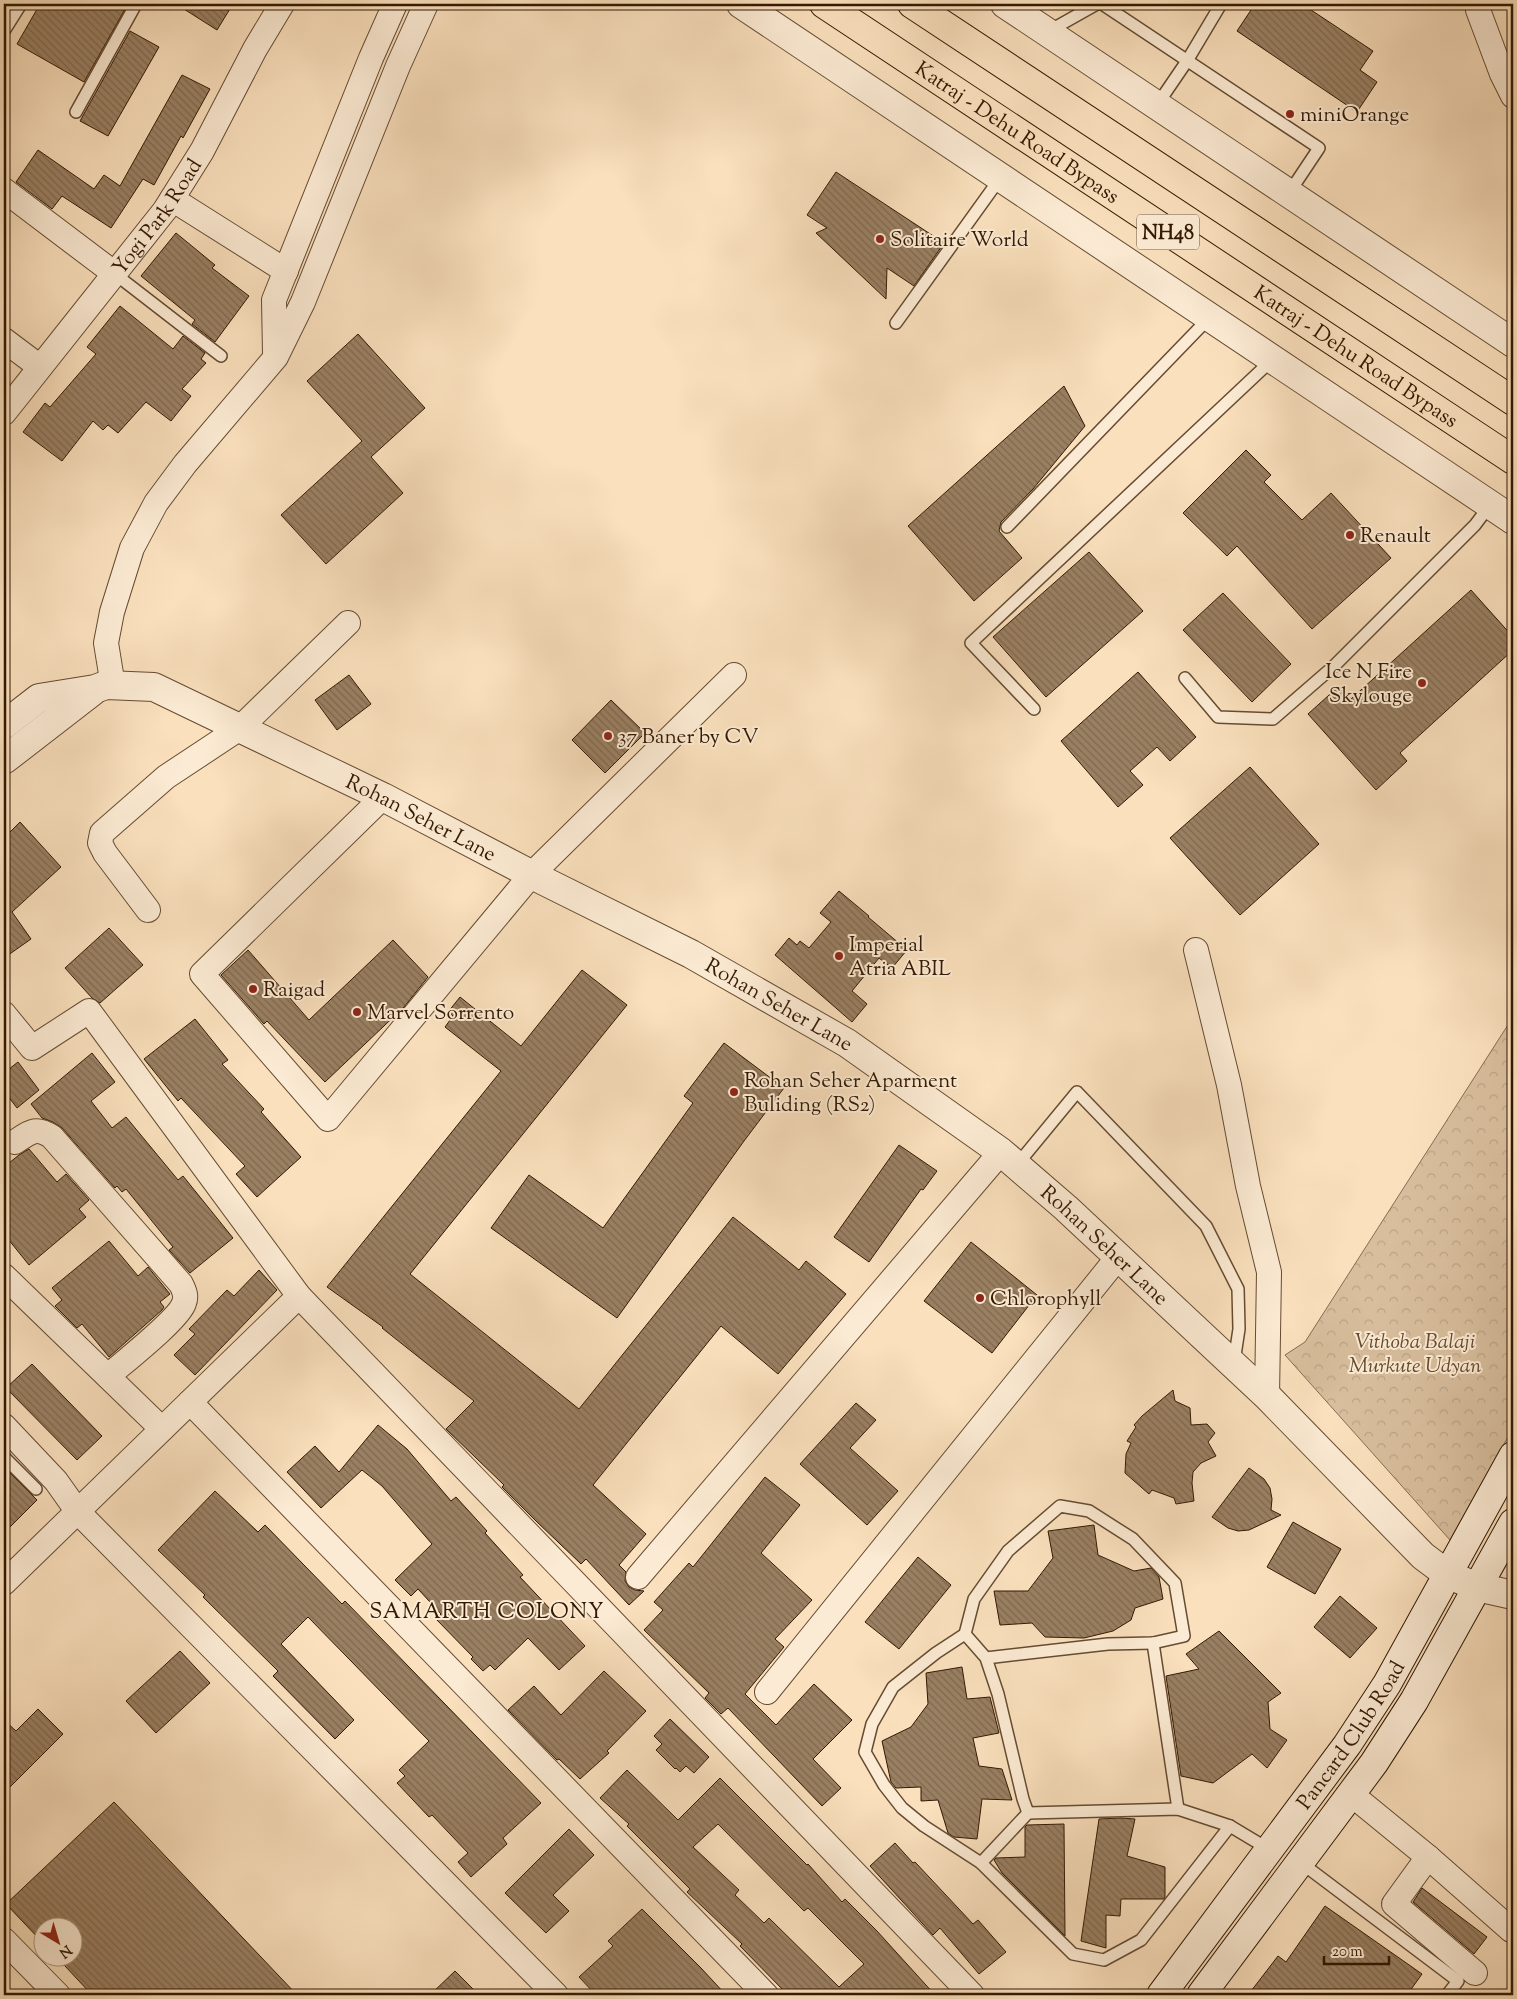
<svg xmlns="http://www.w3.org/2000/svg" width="1517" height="1999" viewBox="0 0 1517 1999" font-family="'Sorts Mill Goudy',serif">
	<defs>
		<pattern id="park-crowns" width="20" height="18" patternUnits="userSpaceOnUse" patternTransform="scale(1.25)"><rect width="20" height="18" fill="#d8be9d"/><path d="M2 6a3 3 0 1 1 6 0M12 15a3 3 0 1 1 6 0" fill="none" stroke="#baa386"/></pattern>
		<pattern id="building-back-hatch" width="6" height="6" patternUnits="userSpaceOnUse" patternTransform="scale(1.25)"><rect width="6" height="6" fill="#9a8063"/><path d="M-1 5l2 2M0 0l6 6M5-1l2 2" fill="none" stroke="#7e684f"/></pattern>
	</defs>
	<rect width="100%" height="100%" fill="#fae0bd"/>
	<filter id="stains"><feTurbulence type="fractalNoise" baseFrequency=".004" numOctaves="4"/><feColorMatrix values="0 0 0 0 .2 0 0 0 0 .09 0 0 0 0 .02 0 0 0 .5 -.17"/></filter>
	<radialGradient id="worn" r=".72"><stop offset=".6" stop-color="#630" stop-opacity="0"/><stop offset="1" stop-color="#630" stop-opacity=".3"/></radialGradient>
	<path fill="url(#park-crowns)" stroke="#866c50" d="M1513,1017v411l-63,112 -165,-185 20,-13z"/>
	<g fill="url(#building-back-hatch)" stroke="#331902" fill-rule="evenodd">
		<path d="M40,4h75l10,5 -41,73 -67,-38z"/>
		<path d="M176,4h57l-16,26z"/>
		<path d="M1255,4h47l71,47 -13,19 17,12 -20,30 -120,-81z"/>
		<path d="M130,31l29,16 -51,89 -28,-15z"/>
		<path d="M182,75l28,14 -27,49 -2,-2 -27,49 -11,-6 -32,49 -49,-32 -10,13 -36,-27 22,-32 56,39 10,-14 16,11z"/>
		<path d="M836,172l108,71 -30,43 -27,-18 -1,31 -70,-66 11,-5 -20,-13z"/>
		<path d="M176,233l39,32 -3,3 37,28 -34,46 -23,-18 3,-4 -54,-44z"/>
		<path d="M120,306l53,43 10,-13 22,17 -4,6 5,4 -24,26 9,7 -20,25 -25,-19 -28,31 -10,-8 -5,5 -10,-9 -31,40 -39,-29 22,-29 5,4 46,-53 -9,-7z"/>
		<path d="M358,334l67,74 -54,49 32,36 -77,71 -45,-49 81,-74 -55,-60z"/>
		<path d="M1064,386l21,40 -52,63 -32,33 -2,9 23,27 -48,43 -66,-75z"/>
		<path d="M1246,450l25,25 -7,7 38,38 29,-27 60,65 -79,71 -75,-83 -10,10 -44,-43z"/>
		<path d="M1089,552l54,59 -97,86 -53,-60z"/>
		<path d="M1471,590l42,47v13l-113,103 7,8 -31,29 -68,-76 31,-28 12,13z"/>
		<path d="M1223,593l68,71 -39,38 -69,-72z"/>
		<path d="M1138,672l58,65 -26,24 -13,-14 -27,24 13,14 -25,22 -57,-66z"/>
		<path d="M349,675l22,29 -34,26 -22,-30z"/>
		<path d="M611,700l34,33 -40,40 -33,-33z"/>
		<path d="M1250,767l69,77 -79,71 -70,-77z"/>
		<path d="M20,822l41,45 -49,45 19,27 -27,19v-120z"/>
		<path d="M839,891l30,25 -1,1 39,33 -15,18 -13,-10 -27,33 15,13 -15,18 -77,-67 14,-17 8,7 3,-4 9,7 22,-26 -11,-9z"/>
		<path d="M109,928l34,37 -43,38 -8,-5 -27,-30z"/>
		<path d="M393,940l35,37 -24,30 -79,75 -58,-61 -3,3 -43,-49 27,-25 61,70z"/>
		<path d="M582,970l45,35 -217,269 169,135 154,-192 66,53 7,-9 40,33 -68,80 -57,-48 -128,159 53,49 -27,31 7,7 -1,9 4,6 6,3 9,1 -15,14 -43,-46 -5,5 -44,-42 -35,-35 2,-2 -58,-56 28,-28 -92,-73 1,-1 -56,-40 174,-216 -56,-44 8,-11 -5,-4 12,-15 61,49z"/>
		<path d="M195,1019l33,41 -6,4 42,45 -3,3 40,45 -44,40 -21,-23 9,-8 -64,-68 -3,3 -34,-42z"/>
		<path d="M724,1043l60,45 -40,53 -127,177 -126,-90 38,-53 74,53 90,-125 -9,-7z"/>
		<path d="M92,1053l23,29 -24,19 21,27 14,-11 52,63 5,-4 50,62 -43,35 -21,-23 4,-3 -47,-58 -4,3 -5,-6 -2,2 -53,-60 -9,-6 -11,-4 -11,-14z"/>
		<path d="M18,1062l21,28 -22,18 -13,-17v-18z"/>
		<path d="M899,1145l38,26 -14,19 -2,-1 -52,73 -35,-25z"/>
		<path d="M29,1149l28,33 9,-8 23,26 -10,9 7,8 -57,48 -25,-31v-67l15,-12z"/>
		<path d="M109,1241l29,35 10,-9 22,27 -10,8 4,5 -2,3 -53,47 -27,-33 -5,4 -22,-22 7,-6 -10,-12z"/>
		<path d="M971,1242l66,53 -45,58 -68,-52z"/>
		<path d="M259,1270l18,20 -82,85 -21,-20 21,-21 -6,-5 38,-39 7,6z"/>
		<path d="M32,1364l70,72 -25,24 -71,-72z"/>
		<path d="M1173,1390l2,11 15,7 1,17 16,-1 8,9 -7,9 8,14 -15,7 -8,9 -1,11 2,18 -18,3 -2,-6 -22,-8 -3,4 -24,-21 1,-19 5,-11 -4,-2 9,-14 -2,-2 8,-9z"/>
		<path d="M856,1403l20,17 -26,28 48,43 -31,34 -67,-61z"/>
		<path d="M378,1425l29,24 44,52 5,-4 31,34 -2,2 38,42 -3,2 65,69 -26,24 -31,-32 -33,32 -5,-5 -7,6 -12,-12 2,-2 -37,-38 5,-5 -23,-25 -7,7 -16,-16 37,-36 -50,-58 -20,-16 -41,38 -34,-36 28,-26 24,26z"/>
		<path d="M4,1467l33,33 -33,33z"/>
		<path d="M1249,1468l15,11 6,9 2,11 -1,11 10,5 -32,15 -11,1 -10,-3 -16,-11z"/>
		<path d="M765,1477l35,28 -39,48 51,47 -37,39 9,8 -39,47 31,31 38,-41 38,36 -39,39 28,29 -19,18 -94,-98 -7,6 -16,-16 4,-5 -65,-63 19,-20 -9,-8 35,-39 4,4z"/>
		<path d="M215,1491l43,41 7,-7 77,79 3,-3 196,202 -38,35 4,6 -36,33 -13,-15 10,-9 -36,-38 -3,2 -32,-34 8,-7 -6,-6 30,-29 -121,-124 -27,27 73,76 -19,19 -62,-63 5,-5 -75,-74 2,-2 -47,-45z"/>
		<path d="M1293,1522l48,27 -26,45 -48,-27z"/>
		<path d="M1094,1525l4,30 36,16 17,-3 8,9 4,22 -28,9 -4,12 -18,11 -29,7 -39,-1 -13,-14 -32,2 -6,-34h34l25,-33 -5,-27z"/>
		<path d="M918,1557l33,28 -52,64 -34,-27z"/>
		<path d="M1340,1596l37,32 -27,30 -36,-31z"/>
		<path d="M1219,1631l62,62 -13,9 2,27 17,11 -20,28 -15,-14 -39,29 -32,-7 -15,-100 33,-7 -13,-15z"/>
		<path d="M180,1651l30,32 -54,50 -30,-32z"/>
		<path d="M962,1667l5,32 23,-2 9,36 -26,5 6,28 23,3 10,31 -30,-1 -5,40 -23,-2 -6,-4 -10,-33 -17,1v-14l-25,1 -5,-6 -9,-41 29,-14 17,-23 -2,-31z"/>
		<path d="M604,1671l42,40 -39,40 2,2 -29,26 -21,-20 -2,1 -49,-50 26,-24 27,29z"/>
		<path d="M38,1709l25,25 -59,59v-73l12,11z"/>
		<path d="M670,1719l39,38 -15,16 -8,-7 -6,6 -4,-4 -1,1 -19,-19 6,-6 -8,-8z"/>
		<path d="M627,1770l51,50 42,-42 87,87 1,-1 34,38 3,-3 32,32 58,64h-147l-48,-49 2,-2 -55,-52 3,-3 -63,-63 2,-2 -29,-26zM718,1824l86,87 4,-3 56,56 -25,23 -70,-69 -5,5 -29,-28 4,-5 -46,-43z"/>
		<path d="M114,1802l183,193h-205l-27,-29 -9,-10h16v-30h-30v16l-36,-38z"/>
		<path d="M1121,1818l14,1 -8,37 38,11v30l-1,2h-43l-1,17 -14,-1v33l-25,-7 18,-122z"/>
		<path d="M1064,1824l1,112 -63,-63 -8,-13 2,-2 29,-1v-30l2,-2z"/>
		<path d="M569,1829l25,26 -41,40 16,16 -23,22 -41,-40z"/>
		<path d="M895,1843l18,20 2,-1 58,62 5,-4 28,32 -27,22 -39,-46 -7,7 -63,-69z"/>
		<path d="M1422,1888l65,49 -13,17 -61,-52z"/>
		<path d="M1325,1906l97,68 -15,21h-159l30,-39 8,6z"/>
		<path d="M642,1909l59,59 25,27h-130l-17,-18 34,-31 -5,-5z"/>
		<path d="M455,1971l24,24h-49z"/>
	</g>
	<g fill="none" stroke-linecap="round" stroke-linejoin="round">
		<g stroke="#654b31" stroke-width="14">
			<g id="service">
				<path d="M1102,4l217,144 -30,45"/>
				<path d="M4,31l17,-27"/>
				<path d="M1049,31l48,-27"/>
				<path d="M1157,105l30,-44 34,-57"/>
				<path d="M76,112l60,-108"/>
				<path d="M115,274l106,82"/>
				<path d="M896,323l105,-146"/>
				<path d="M1007,527l203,-210"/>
				<path d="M1185,678l33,39 55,2 61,-53 141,-141 15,-20"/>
				<path d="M1034,709l-63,-66 302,-284"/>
				<path d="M1016,1166l61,-74 129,134 32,63 1,40 -5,33"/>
				<path d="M4,1457l32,32"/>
				<path d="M965,1634l-29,19 -43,34 -21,37 -7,28 19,33 18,23 22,18 57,37 92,91 31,6 37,-20 89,-114"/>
				<path d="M1153,1643l25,166"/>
				<path d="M986,1658l122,-14 45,-1 31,-7 -9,-53 -42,-44 -44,-28 -29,-5 -52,45 -34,48 -9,35 21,24 12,36 25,105 5,14 150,-4 52,17 40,24"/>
				<path d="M1300,1862l158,119 -11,14"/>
				<path d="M981,1863l47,-50"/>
			</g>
		</g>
		<g stroke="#654b31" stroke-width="26">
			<g id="minor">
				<path d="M1481,4l-3,6 24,64 11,22"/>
				<path d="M4,190l111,84"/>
				<path d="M172,199l114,72"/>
				<path d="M4,340l36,27"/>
				<path d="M275,353l-1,-53 97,-242 24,-54"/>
				<path id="s1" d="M4,413l161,-203 37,-59 53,-102 27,-45"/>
				<path d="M113,686l-7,-43 6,-31 20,-64 24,-45 29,-39 91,-107 27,-55 95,-236 28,-62"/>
				<path d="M383,797l-181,177 126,145 204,-245 202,-199"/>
				<path d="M148,910l-43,-57 -5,-10 2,-10 64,-56 74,-49 108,-105"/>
				<path d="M1196,950l33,135 19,101 21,86 -2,124"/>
				<path d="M4,1014l28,34 57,-37 210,285 673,699"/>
				<path d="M15,1142c15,-10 21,-16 37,-5l129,147c3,6 6,12 3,19 -5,16 -60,59 -76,73"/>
				<path d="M4,1276l158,153"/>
				<path d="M190,1402l576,593"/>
				<path d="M4,1426l52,55 22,31 478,483"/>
				<path d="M638,1577l363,-425"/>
				<path d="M4,1583l295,-287"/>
				<path d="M767,1692l352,-436"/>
				<path d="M1351,1794l77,63 83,73"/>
				<path d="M1428,1857l-34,47 81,69"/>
				<path d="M4,1940l54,55"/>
			</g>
		</g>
		<g stroke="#654b31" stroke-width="30">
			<g id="tertiary">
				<path d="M741,4l772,516"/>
				<path d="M1005,4l508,339"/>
				<path id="s2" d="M4,725l35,-27 56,-9 11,-4 48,2 229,110 159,83 149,74 156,89 154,109 65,56 201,188 156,160 24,18 30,13 36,8"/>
				<path d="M4,760l88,-68"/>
			</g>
		</g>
		<g stroke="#331902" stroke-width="30">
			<g id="secondary">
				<path id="s3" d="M1161,1995l186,-250 40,-61 126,-228"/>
				<path d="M1201,1995l173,-232 40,-62 99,-178"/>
			</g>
		</g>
		<g stroke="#331902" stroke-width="30">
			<g id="trunk">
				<path id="s4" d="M824,4l689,456"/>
				<path d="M912,4l601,397"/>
			</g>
		</g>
		<use href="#service" stroke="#fcebd4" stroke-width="11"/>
		<use href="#minor" stroke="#fcebd4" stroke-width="24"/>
		<use href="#tertiary" stroke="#fcebd4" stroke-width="28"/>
		<use href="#secondary" stroke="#fcebd4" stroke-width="28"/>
		<use href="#trunk" stroke="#fae0bd" stroke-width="28"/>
	</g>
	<g fill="#8f2418" stroke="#fcebd4" stroke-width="2">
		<circle cx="1290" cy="114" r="5"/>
		<circle cx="880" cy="239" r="5"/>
		<circle cx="1350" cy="535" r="5"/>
		<circle cx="1422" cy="683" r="5"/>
		<circle cx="608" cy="736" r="5"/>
		<circle cx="839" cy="956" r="5"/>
		<circle cx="253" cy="989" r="5"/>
		<circle cx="357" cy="1012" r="5"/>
		<circle cx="734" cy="1092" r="5"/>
		<circle cx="980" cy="1298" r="5"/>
	</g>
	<g text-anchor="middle" stroke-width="4" stroke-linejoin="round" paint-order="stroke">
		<rect fill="#fcebd4" stroke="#6f5841" stroke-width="1" x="1137" y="214.5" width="62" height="35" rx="4"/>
		<g font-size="20" font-weight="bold" fill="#331902">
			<text x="1168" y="239">NH48</text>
		</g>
		<g font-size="21" fill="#331902" stroke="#fcebd4" text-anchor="start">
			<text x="1300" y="121">miniOrange</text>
			<text x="890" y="246">Solitaire World</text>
			<text x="1360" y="542">Renault</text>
			<text x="1412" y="678" text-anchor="end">Ice N Fire<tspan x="1412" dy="24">Skylouge</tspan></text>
			<text x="618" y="743">37 Baner by CV</text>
			<text x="849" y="951">Imperial<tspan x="849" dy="24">Atria ABIL</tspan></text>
			<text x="263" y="996">Raigad</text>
			<text x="367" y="1019">Marvel Sorrento</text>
			<text x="744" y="1087">Rohan Seher Aparment<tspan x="744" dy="24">Buliding (RS2)</tspan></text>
			<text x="990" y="1305">Chlorophyll</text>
		</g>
		<g font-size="21" fill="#331902" stroke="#fcebd4">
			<text dy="7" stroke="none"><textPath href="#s4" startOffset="232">Katraj - Dehu Road Bypass</textPath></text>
			<text dy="7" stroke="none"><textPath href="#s1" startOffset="249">Yogi Park Road</textPath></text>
			<text dy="7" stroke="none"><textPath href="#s4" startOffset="638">Katraj - Dehu Road Bypass</textPath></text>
			<text dy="7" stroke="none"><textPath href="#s2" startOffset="458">Rohan Seher Lane</textPath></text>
			<text dy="7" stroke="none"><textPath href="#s2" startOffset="862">Rohan Seher Lane</textPath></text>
			<text dy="7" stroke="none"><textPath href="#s2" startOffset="1268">Rohan Seher Lane</textPath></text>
			<text dy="7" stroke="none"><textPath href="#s3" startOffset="322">Pancard Club Road</textPath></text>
		</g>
		<g font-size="21" font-style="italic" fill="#654b30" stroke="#fcebd4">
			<text x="1415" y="1348">Vithoba Balaji<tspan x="1415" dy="24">Murkute Udyan</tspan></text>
		</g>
		<g font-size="22" letter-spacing="1" fill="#331902" stroke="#fcebd4">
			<text x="487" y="1618">SAMARTH COLONY</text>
		</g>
	</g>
	<rect width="1517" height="1999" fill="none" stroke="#fae0bd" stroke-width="20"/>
	<rect x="5" y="5" width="1507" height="1989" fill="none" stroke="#331902" stroke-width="2.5"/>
	<rect x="10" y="10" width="1497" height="1979" fill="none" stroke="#331902"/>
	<g transform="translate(58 1942) rotate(142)"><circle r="24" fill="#fcebd4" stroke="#ac9780"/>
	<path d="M0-4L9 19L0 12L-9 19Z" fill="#8f2418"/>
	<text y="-8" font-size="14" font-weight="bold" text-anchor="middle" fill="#331902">N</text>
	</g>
	<path d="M1324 1956v8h65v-8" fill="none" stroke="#331902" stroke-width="2.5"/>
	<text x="1332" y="1956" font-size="15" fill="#331902" stroke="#fcebd4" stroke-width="4" paint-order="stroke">20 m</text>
	<rect width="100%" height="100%" filter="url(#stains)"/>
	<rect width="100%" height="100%" fill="url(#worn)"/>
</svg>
